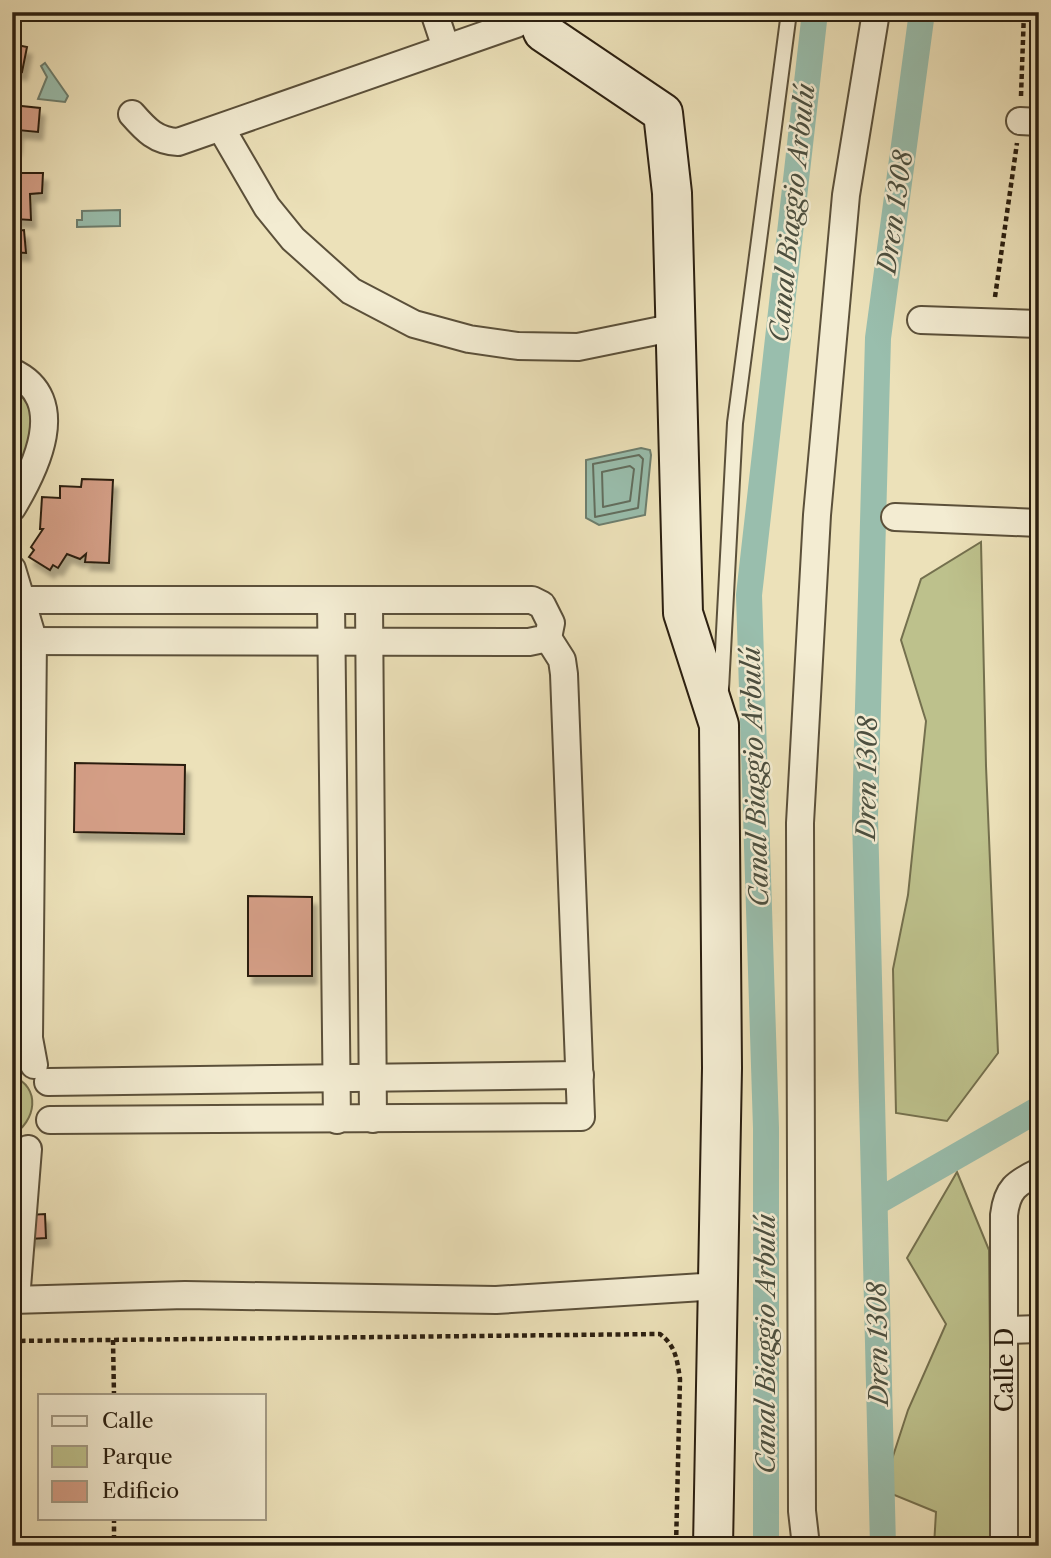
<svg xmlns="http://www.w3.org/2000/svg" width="1051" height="1558" viewBox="0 0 1051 1558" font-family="'Libre Caslon Text',serif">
	<defs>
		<filter id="shadow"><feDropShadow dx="4.5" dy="8" stdDeviation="2" flood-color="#0004"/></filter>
	</defs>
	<rect width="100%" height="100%" fill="#ece1b9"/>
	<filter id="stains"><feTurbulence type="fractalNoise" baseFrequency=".00286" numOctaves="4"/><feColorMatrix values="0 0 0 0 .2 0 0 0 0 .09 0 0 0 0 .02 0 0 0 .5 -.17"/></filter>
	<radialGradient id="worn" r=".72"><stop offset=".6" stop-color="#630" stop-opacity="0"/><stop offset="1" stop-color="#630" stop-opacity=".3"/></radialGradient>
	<g fill="#bdc18c" stroke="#74704e" stroke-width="2">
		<path d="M12,386c5,5 11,11 15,17 9,20 6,60 -15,72z"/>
		<path d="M981,542l5,224 12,287 -51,68 -51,-8 -3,-144 15,-74 18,-174 -25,-81 20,-61z"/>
		<path d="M12,1076c30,11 24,46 0,59z"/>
		<path d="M957,1172l32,78 3,296h-58l2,-34 -54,-22 26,-80 38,-86 -39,-66z"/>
	</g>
	<g fill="#99bead" stroke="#6d7e6e" stroke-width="2">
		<path d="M45,63l23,33 -3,6 -27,-3 9,-22 -6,-11z"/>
		<path d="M120,210v16l-43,1v-7h5v-9z"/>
		<path d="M641,448l9,2 1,5 -6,60 -46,10 -13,-7v-58z"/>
	</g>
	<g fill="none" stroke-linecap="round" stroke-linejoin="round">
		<g stroke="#626e5e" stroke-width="2">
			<path d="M639,455l4,4 -5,49 -43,9 -2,-53z"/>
			<path d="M630,466l4,3 -4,32 -27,6 -1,-35z"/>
		</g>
		<g stroke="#99bead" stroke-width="26">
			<path d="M875,1203l164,-94"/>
			<path d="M766,1546v-418l-17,-533 66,-583"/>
			<path d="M883,1546l-18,-729 13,-479 44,-326"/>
		</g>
	</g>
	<g fill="#d49e86" stroke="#2b1f10" stroke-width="2" filter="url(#shadow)">
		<path d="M12,44l15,3 -5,25 -10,-2z"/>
		<path d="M12,105l28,3 -2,24 -20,-2 -2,17h-4z"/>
		<path d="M12,173h31l-1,20 -12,1 1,26 -16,-1v12l9,-1 2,23 -14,-1z"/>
		<path d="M82,479l31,1 -4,83 -24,-1 1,-8 -6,5 -13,-5 -9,14 -5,-3 -3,5 -21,-13 5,-7 -3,-3 12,-18h-3l2,-32 18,1v-12l21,1z"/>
		<path d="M75,763l110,2 -1,69 -110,-2z"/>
		<path d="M248,896l64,1v79h-64z"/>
		<path d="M45,1214l1,24 -34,2v-24z"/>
	</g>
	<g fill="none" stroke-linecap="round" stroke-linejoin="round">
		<g stroke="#5b503a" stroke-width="18">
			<path id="lane" d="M721,689l14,-266 54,-411"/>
		</g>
		<g stroke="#5b503a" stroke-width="30">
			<g id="street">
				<path d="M434,12l12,36"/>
				<path d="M132,114c14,16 24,27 46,28l338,-118"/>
				<path d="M1020,121l19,1"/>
				<path d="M221,128l46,79 26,32 58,52 63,33 55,15 49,7 60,1 98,-20"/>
				<path d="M921,320l118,4"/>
				<path d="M12,372c59,27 23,98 0,136"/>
				<path d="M895,517l144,6"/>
				<path d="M12,569l21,70 -4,399 5,27"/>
				<path d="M12,600h520l10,5 9,18 -3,15 -19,4 -517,-1"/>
				<path d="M369,602l4,517"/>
				<path d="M331,603l6,517"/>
				<path d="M48,1082l532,-7"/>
				<path d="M50,1120l531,-3 -17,-443 -2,-14 -14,-22"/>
				<path d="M12,1300l173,-5 311,5 223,-14"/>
				<path d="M16,1300l12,-151"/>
				<path d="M1005,1330l34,-1"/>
				<path d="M806,1546l-4,-35 -2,-688 17,-308 29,-320 30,-183"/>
				<path d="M1004,1546v-331c3,-26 12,-32 35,-43"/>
			</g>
		</g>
		<g stroke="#2b1f10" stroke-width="42">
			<path id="secondary" d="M535,12l8,20 120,81 9,80 11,420 36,112 3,343 -9,478"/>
		</g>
		<g stroke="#2b1f10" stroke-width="4.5" stroke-dasharray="5 3.5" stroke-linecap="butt">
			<path d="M1021,96l3,-84"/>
			<path d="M995,297l22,-154"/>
			<path d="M113,1340l1,55"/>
			<path d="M12,1341l648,-7c16,12 17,26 20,45l-4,167"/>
			<path d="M114,1518v28"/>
		</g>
		<use href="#lane" stroke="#f3ecd2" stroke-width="14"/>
		<use href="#street" stroke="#f3ecd2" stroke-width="26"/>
		<use href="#secondary" stroke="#f3ecd2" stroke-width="38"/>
	</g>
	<g text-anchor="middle" stroke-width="5" stroke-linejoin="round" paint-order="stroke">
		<g font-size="24" fill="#2b1f10" stroke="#f3ecd2">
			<text transform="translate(1005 1370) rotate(-90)" y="8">Calle D</text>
		</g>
		<g font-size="26" font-style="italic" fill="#4c4f3f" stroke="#f3ecd2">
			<text transform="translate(895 212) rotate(-82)" y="9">Dren 1308</text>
			<text transform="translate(792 213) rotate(-84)" y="9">Canal Biaggio Arbulú</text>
			<text transform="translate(755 777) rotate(-92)" y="9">Canal Biaggio Arbulú</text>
			<text transform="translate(867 778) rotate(-89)" y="9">Dren 1308</text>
			<text transform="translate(766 1344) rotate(-90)" y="9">Canal Biaggio Arbulú</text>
			<text transform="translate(878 1344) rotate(-91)" y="9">Dren 1308</text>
		</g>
	</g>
	<rect width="1051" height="1558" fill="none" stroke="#ece1b9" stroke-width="42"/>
	<rect x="14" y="14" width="1023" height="1530" fill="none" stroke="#2b1f10" stroke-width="3.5"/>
	<rect x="21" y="21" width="1009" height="1516" fill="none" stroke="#2b1f10" stroke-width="2"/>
	<rect x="38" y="1394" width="228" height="126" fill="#f3ecd2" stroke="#a39a84" stroke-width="2"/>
	<rect x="52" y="1416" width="35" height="10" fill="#f3ecd2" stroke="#a39a84" stroke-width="2"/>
	<text x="102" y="1428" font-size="21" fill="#2b1f10">Calle</text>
	<rect x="52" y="1446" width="35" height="21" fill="#bdc18c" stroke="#a39a84" stroke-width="2"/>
	<text x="102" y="1464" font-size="21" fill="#2b1f10">Parque</text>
	<rect x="52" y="1481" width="35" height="21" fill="#d49e86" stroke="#a39a84" stroke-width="2"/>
	<text x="102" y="1498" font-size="21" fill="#2b1f10">Edificio</text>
	<rect width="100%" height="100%" filter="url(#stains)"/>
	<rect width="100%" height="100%" fill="url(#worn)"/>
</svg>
